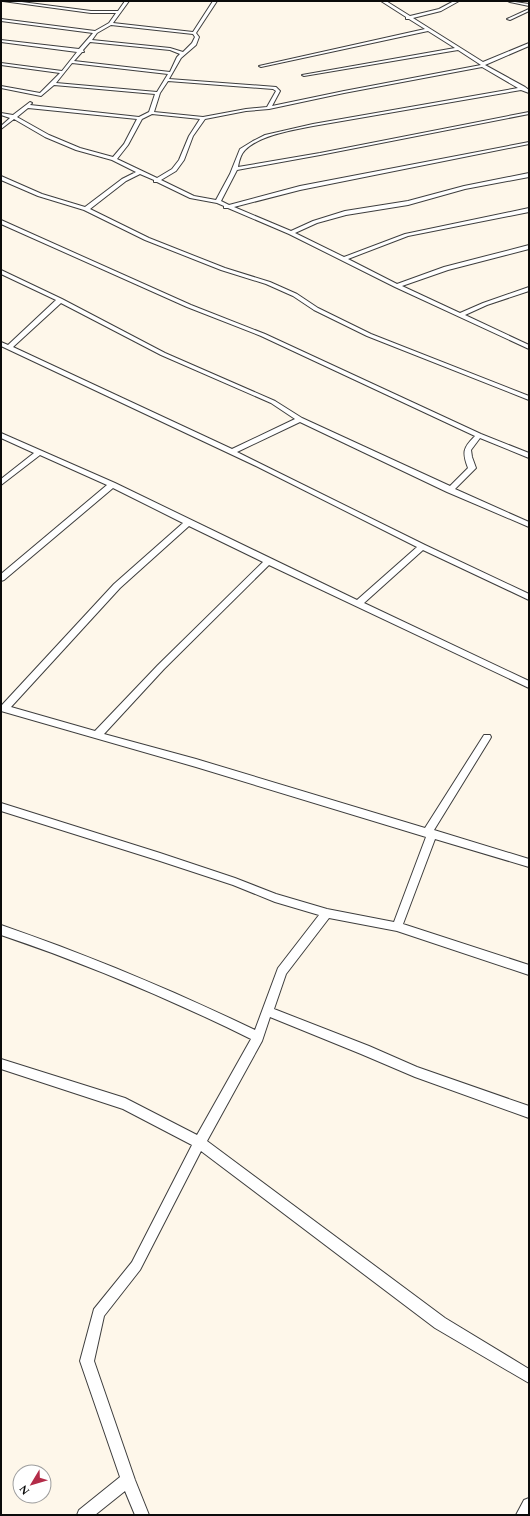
<svg xmlns="http://www.w3.org/2000/svg" width="530" height="1516" viewBox="0 0 530 1516" font-family="Spectral,serif">
	<rect width="100%" height="100%" fill="#fef7ea"/>
	<g fill="none" stroke-linecap="round" stroke-linejoin="round">
		<g stroke="#3e3e3e" stroke-width="2">
			<g id="minor">
				<path d="M3,1h11l77,10h27l7,-10h4l-16,22 80,9 20,-31h4l-21,32 3,4 -3,8 -15,13 -12,21 107,8 4,4 -8,15 72,-15 137,-26 -23,-15 -154,26 -2,-1 153,-27 -27,-17 -167,36 -2,-1 166,-37 -16,-10h-3v-2l-25,-16h5l24,15 29,-7 15,-8h5l-18,10 -28,7 70,44 46,-19v3l-44,19 40,22 4,3v3l-8,-3 -208,36c-20,4 -53,9 -68,24 -4,4 -6,11 -7,17l82,-14 209,-41v2l-209,41 -83,15 -16,31 8,4 71,-19 229,-44v2l-229,46 -66,17 57,24 22,-10 32,-10 63,-10 56,-15 65,-13v4l-64,12 -57,16 -62,10 -29,8 -22,10 49,24 61,-23 124,-26v4l-121,24 -60,23 49,25 47,-17 85,-22v4l-81,21 -46,16 58,27 23,-10 46,-16v4l-42,14 -22,10 64,30v4l-134,-62 -106,-53 -61,-26h-4v-2l-7,-3 -27,-5 -33,-16h-3v-2l-14,-6 -14,7 -36,28 59,29 76,30 45,14 27,12 21,14 53,26 158,62v4l-162,-64 -53,-26 -21,-14 -27,-12 -45,-14 -76,-30 -61,-30 -46,-14 -37,-16v-4l41,18 43,13 37,-28 14,-7 -24,-12 -36,-10 -31,-13 -31,-18 -13,10v-3l9,-8 -9,-3v-2l12,2 17,-13 2,1 -2,2 109,12 10,-5 6,-18 -101,-9 -13,11 -40,-8v-2l39,7 20,-20 -59,-8v-2l61,8 15,-19 -76,-10v-2l78,9 14,-16 -92,-12v-2l94,12 14,-8 7,-10h-25zM111,25l82,9 2,3 -3,6 -9,9 -13,-4 -78,-8 5,-7zM90,42l80,8 10,4 -3,3 -7,15 -96,-11 8,-9h2l-1,-2zM72,63l96,11 -11,18 -101,-9zM482,67l36,21 -205,36 -48,11 -12,6 -13,8 -10,25 -14,26 -22,-4 -33,-16 15,-9 8,-11 9,-24 12,-17 41,-8 23,-2 75,-16zM168,81l105,8 3,2 -9,16 -21,2 -43,8 -49,-5 6,-19zM28,108l109,11 -13,25 -11,13 -33,-9 -31,-13 -32,-18zM152,114l48,5 -11,17 -10,24 -7,9 -15,9 -40,-19 11,-14 14,-26z"/>
				<path d="M508,1l21,3v2l-19,-4z"/>
				<path d="M529,9v2l-19,9 -3,-1z"/>
				<path d="M1,220l190,85 74,29 216,100 48,19v5l-49,-20 -9,12 1,7 4,11 -21,21 74,33v5l-82,-35 -147,-70 -63,30 188,93 104,49v6l-106,-50 -59,53 165,78v7l-260,-123 -105,104 -60,65 92,25 229,69 59,-93h6l1,2 -1,2 -56,91 95,29v8l-94,-28 -32,85 126,41v10l-132,-44 -68,-13 -43,56 -12,35 95,37 48,21 112,39v12l-114,-41 -54,-23 -91,-37 -8,24 -55,100 238,177 84,51v14l-94,-55 -234,-177 -61,119 -36,46 -10,45 41,119 14,35h-14l-10,-24 -30,24h-18l2,-5 41,-33 -40,-116 14,-52 38,-47 60,-117 -69,-36 -122,-40v-10l124,39 72,37 54,-96c-81,-40 -164,-75 -250,-104v-10c87,30 171,65 254,105l23,-62 41,-53 -44,-13 -42,-17 -73,-24 -159,-50v-8l159,50 75,25 41,16 51,15 67,13 32,-85 -230,-70 -195,-56v-6h1l112,-121 69,-61 -70,-35 -109,92 -3,1v-7l106,-89 -67,-30 -39,30v-6l33,-26 -33,-15v-5l114,50 242,117 60,-53 -159,-80 -257,-121v-4l7,3 48,-45 -55,-26v-4l61,29 103,54 110,48 27,17 148,68 18,-18c-6,-16 -5,-20 7,-32l-214,-100 -74,-29 -186,-83zM61,303l100,52 110,48 24,16 -63,30 -219,-102zM189,526l74,36 -105,103 -63,66 -84,-24 109,-119z"/>
				<path d="M529,1498v17h-13l8,-15z"/>
			</g>
		</g>
		<use href="#minor" fill="#fff" fill-rule="evenodd"/>
	</g>
	<rect width="530" height="1516" fill="none" stroke="#0b0b0b" stroke-width="4"/>
	<g transform="translate(32 1484) rotate(232)"><circle r="19" fill="#ffffff" stroke="#9d9d9d"/>
	<path d="M0-3L7 15L0 10L-7 15Z" fill="#b32b48"/>
	<text y="-6" font-size="11" font-weight="bold" text-anchor="middle" fill="#0b0b0b">N</text>
	</g>
</svg>
